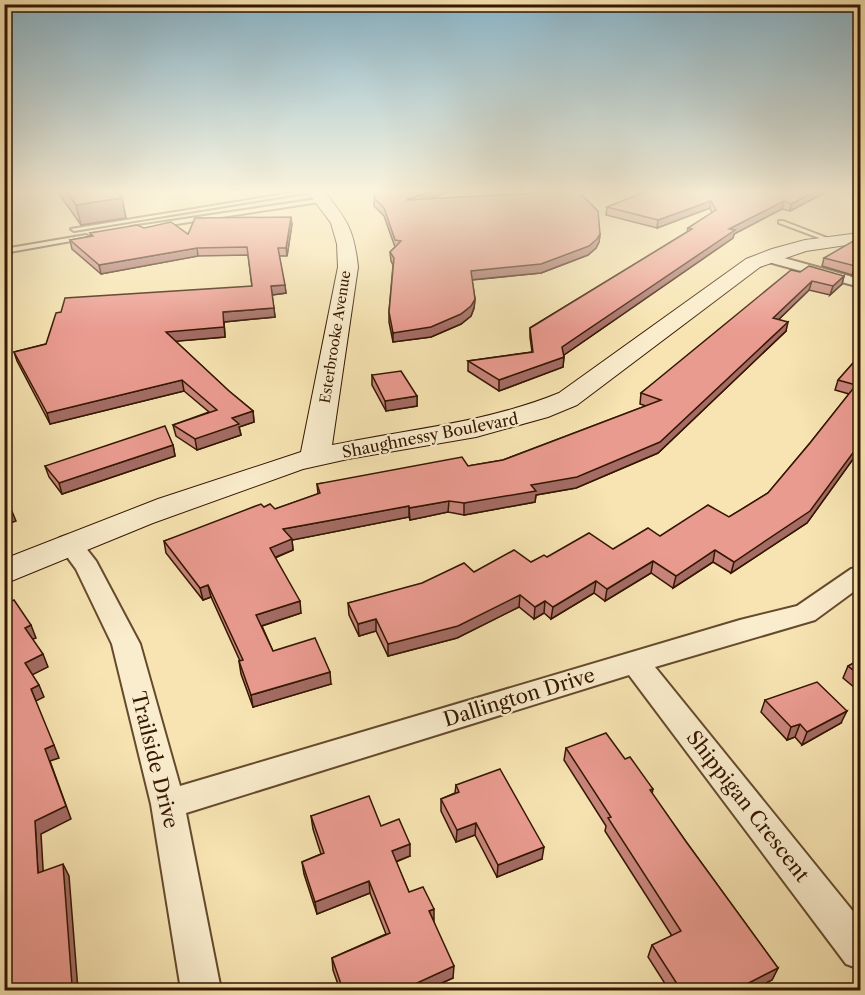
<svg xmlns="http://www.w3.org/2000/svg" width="865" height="995" viewBox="0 0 865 995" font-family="'Libre Caslon Text',serif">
	<rect width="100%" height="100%" fill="#f7e4b2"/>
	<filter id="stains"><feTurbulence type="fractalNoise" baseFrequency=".00333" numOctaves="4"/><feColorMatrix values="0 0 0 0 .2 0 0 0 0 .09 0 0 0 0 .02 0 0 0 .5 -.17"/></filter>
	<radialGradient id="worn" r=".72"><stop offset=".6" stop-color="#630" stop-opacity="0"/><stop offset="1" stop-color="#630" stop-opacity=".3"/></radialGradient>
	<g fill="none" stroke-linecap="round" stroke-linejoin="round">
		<g stroke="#654a2d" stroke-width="4">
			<g id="lane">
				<path d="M303,191h14l-243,40 -3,-2z"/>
				<path d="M324,198l2,1v2l-195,30 -3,-2 3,-2z"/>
				<path d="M779,221h4l52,20 -5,1 -51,-19z"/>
				<path d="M86,235l3,2 -1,1 -84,15v-4z"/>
			</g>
		</g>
		<g stroke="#654a2d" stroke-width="4">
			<g id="street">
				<path d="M848,191h12v9h-4z"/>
				<path d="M766,253l94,26v8l-99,-27 -2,-3z"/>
				<path d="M69,535l9,3 18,23 44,83 40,142 560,-166 57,-14 54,-37 9,-2v20l-45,33 -160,47 205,253v49l-14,-5 -217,-289 -443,138 35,177h-40l-30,-186 -39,-160 -36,-75 -19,-26 3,-5z"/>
			</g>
		</g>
		<g stroke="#341601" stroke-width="2">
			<path id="secondary" d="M307,191h17c23,29 30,38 34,76l-26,178c77,-16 153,-22 227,-52l187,-134 26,-10 33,-9 55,-7v10l-54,8 -46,16 -183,138 -29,12 -72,20 -128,22 -45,10 -150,54 -149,61v-25l154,-60 143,-47 37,-185 -1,-23 -6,-21z"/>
		</g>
		<use href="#lane" fill="#faedcd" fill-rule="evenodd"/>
		<use href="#street" fill="#faedcd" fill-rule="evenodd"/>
		<use href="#secondary" fill="#faedcd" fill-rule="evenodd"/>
	</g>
	<g fill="#c9857c" stroke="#341601" stroke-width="1.5">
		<path d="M57,191h59l6,7 4,20 -45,7z"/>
		<path d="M375,191h77l-21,7 169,36 -1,8 -3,6 -8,7 -47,18 -69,7 3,19 -1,9 -3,8 -10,8 -30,13 -38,5 -4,-20v-10l4,-47 -2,-4 -1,-9 5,-5 -11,-31 -10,-10z"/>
		<path d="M647,191h181l-38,20 -8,-2 -48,25 -1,4 -169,117 -1,12 -64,24 -31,-20v-10l64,-9 -2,-15v-9l157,-96 1,-4 24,-15 -2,-5 -53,20 -51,-13 1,-8z"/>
		<path d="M292,224l-5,32h-8l7,37 -14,2 3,22 -51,5 1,15 -50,4 54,50 24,20 1,11 -15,5 2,8 -44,15 -21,-14 -3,-11 36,-13 -25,-21 -134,33 -33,-63 -3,-9 32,-8 206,-58 -4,-31 -50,1 -97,18 -29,-25 -2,-9 21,-4 -1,-3 54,-5 44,6z"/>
		<path d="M861,242v25l-9,8 -30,-9 2,-8z"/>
		<path d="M800,272l44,4 -2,8 -12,11 -21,-5 -30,29 7,12 -128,122 -82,35 -40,7 -1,7 -71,13 -16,-3 -38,8 -1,-3 -117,23 1,10 -18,8 26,55 -39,13 11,25 58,33 -78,23 -12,-33 -2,-13h1l-29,-64 -8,3 -37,-47 -2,-12 100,-34 11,2 43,-15 -1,-10 151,-18 35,-6 143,-54 -6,-2 1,-11z"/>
		<path d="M861,354v94l-54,75 -76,50 -18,-11 -40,26 -22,-15 -46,28 -11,-8 -43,26 -7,-6 -10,6 -15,-12 -62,31 -69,18 -12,-25 -17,5 -10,-21 -1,-12 126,-31 57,-10 16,-5 66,-8 116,-32 39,-24 42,-50 39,-49 -14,-4 3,-10z"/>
		<path d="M372,375l45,21v10l-31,5 -14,-26z"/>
		<path d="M173,445l2,11 -113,38 -13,-17 -4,-11z"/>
		<path d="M861,659v34l-18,-15 5,-12z"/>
		<path d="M765,700l76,23 -39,22 -7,-8 -8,3 -26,-28z"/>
		<path d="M566,748l59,11 28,30 -1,5 35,49 91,125 -6,12 -21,10h-82l-21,-33 4,-12 20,-9 -67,-105 1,-5 -42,-66z"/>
		<path d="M456,785l86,74 -45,18 -22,-42 -19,7 -15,-31v-12l14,-6z"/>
		<path d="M311,816l70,10 29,30 -14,6 13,30 25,30 19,56 -27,12h-86l-7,-20 -1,-12 54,-24 -16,-41 -53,21 -13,-40 -2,-12 19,-8 -8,-25z"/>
	</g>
	<g fill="#a46c65" stroke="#341601" stroke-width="1.5">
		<path d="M431,191h21l-46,16v-7z"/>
		<path d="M816,191h12l-38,20 1,-7z"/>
		<path d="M122,198l4,20 -45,7 -5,-20z"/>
		<path d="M711,201l-1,7 -53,20 1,-8z"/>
		<path d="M784,201l-2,8 -48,25 -1,4 -172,119 1,-10 167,-118z"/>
		<path d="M291,217l1,7 -5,32 -1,-8z"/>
		<path d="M600,234l-1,8 -3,6 -8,7 -47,18 -71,7 1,-9z"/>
		<path d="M197,248l1,8 -97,18 -2,-9z"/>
		<path d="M861,261v6l-9,8 3,-9z"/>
		<path d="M844,276l-2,8 -12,11 3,-9z"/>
		<path d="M812,281l-3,9 -38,37 2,-9z"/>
		<path d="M285,285l1,8 -14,2 -1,-9z"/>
		<path d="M475,299l-1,9 -3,8 -10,8 -30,13 -38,5v-9z"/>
		<path d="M274,308l1,9 -51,5 1,15 -57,5 -2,-10 57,-20z"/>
		<path d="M788,322l-2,9 -128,122 -82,35 -40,7 -1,7 -71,13v-12l67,-18z"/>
		<path d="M564,357l-1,10 -64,24v-11z"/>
		<path d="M182,380l2,11 -134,33 -3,-11z"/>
		<path d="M417,396v10l-31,5 -1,-10z"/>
		<path d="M253,411l1,11 -15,5 2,8 -44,15 -2,-11 37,-21z"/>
		<path d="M861,442v6l-54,75 -76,50 3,-11z"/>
		<path d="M173,445l2,11 -113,38 -3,-11z"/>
		<path d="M449,501l-1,11 -38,8 -1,-12z"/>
		<path d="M409,506v11l-117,23 1,10 -22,9 -1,-11 13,-19z"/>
		<path d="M11,509l5,12 -12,4v-13z"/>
		<path d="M715,550l-2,12 -40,26 3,-12z"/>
		<path d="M653,561l-2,12 -46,28 2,-12z"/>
		<path d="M596,581l-2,12 -43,26 2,-12z"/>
		<path d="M208,585l3,12 -8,3 -3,-12z"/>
		<path d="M520,595l-1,12 -62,31 -69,18v-12z"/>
		<path d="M300,601l1,12 -43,14 -2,-12z"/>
		<path d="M545,601l-1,12 -10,6 1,-12z"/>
		<path d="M376,619v12l-17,5 -1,-12z"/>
		<path d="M31,625l5,13 -6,2 -5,-12z"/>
		<path d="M43,654l5,13 -18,9 -5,-13z"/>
		<path d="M330,672l1,12 -78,23 -2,-12z"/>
		<path d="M39,685l5,12 -8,4 -5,-12z"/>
		<path d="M847,711l-6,12 -39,22 5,-13z"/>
		<path d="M800,724l-5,13 -8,3 4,-13z"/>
		<path d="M54,745l5,13 -9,3 21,58 -30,15 3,51 -6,-12 -3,-52 10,-72z"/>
		<path d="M476,823l-1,12 -19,7 1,-12z"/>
		<path d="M410,844v12l-18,7v-12z"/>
		<path d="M544,847l-2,12 -45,18 1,-12z"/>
		<path d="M63,864l6,12 9,114h-20z"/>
		<path d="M369,881l1,12 -53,21 -2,-12z"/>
		<path d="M434,909v13l-5,-11z"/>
		<path d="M454,966l-1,12 -27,12h-25z"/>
		<path d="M778,968l-6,12 -21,10h-17z"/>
	</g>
	<g fill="#ea9b90" stroke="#341601" stroke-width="1.5">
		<path d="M66,191h50l6,7 -46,7z"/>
		<path d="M375,191h56l-25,9 172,-9 20,20 2,23 -3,5 -8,7 -48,18 -70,7 4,28 -4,7 -10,8 -30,13 -38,6 -4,-21 5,-54 -4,-6 11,-11 -6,-1 -11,-32 -10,-10z"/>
		<path d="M647,191h169l-25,13 -7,-3 -55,28 6,1 -173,117 2,10 -65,23 -31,-19 65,-9 -3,-24 162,-99 -4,-1 28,-18 -5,-9 -53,19 -51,-13z"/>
		<path d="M291,217l-5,31h-8l7,37 -14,1 3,22 -51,4 1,15 -58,5 63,59 24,20 -21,7 7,6 -44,15 -22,-14 44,-15 -35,-30 -135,33 -33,-61 32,-8 10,-31 5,-1 4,-14 187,-12 -5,-39 -50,1 -98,17 -29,-25 23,-4 -3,-3 47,-8 7,3 27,-6 17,12 7,-16z"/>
		<path d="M855,240l6,2v19l-6,5 -31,-8z"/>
		<path d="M809,266l35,10 -11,10 -21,-5 -39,37 15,4 -128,120 -83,35 -46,8 5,6 -72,12 -15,-2 -40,7v-2l-126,23 9,10 -22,9 30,53 -44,14 17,36 42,-13 15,34 -79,23 -12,-34 4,-1 -35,-75 -8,3 -36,-47 97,-37 3,3 6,-3 5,5 45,-16 -3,-9 145,-27 6,9 35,-6 158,-60 -20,-7 150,-123 9,2z"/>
		<path d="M861,354v88l-51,69 -76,51 -19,-12 -39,26 -23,-15 -46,28 -11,-8 -43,26 -8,-6 -10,6 -15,-12 -62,31 -70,18 -12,-25 -18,5 -10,-21 74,-20 42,-20 10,9 40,-22 17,12 13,-7 3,2 42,-24 24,16 35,-21 12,8 48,-31 21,12 39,-24 42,-50 46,-58 -18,-5z"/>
		<path d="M401,371l16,25 -32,5 -13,-26z"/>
		<path d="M165,426l8,19 -114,38 -14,-17z"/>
		<path d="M4,499l7,10 -7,3z"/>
		<path d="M14,600l17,25 -6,3 18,26 -18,9 14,22 -8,4 23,56 -9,4 21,57 -31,15 3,52 25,-9 9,121 -14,5h-54v-386z"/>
		<path d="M861,659v17l-13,-10z"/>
		<path d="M817,682l30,29 -40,21 -7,-8 -9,3 -26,-27z"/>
		<path d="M606,733l19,26 5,-2 23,32 -3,1 37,53 91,125 -43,22h-54l-29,-45 29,-14 -73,-113 3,-1 -45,-69z"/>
		<path d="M500,769l44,78 -46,18 -22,-42 -19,7 -16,-31 18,-7 -3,-7z"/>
		<path d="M369,796l12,30 18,-7 11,25 -18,7 17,41 14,-5 11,22 -5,2 25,55 -52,24h-59l-11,-32 58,-25 -21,-52 -54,21 -13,-40 22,-9 -13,-37z"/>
	</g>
	<linearGradient id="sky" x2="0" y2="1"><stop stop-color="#8ab8ce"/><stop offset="0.58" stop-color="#fbf3dc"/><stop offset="1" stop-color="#fbf3dc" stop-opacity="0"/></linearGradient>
	<rect width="865" height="330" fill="url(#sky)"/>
	<g text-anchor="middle" stroke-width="4.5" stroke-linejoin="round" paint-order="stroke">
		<g font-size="14" fill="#341601" stroke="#faedcd">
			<text transform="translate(335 337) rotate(-81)" y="5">Esterbrooke Avenue</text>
		</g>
		<g font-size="16" fill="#341601" stroke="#faedcd">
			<text transform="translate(430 435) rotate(-11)" y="6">Shaughnessy Boulevard</text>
		</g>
		<g font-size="20" fill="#341601" stroke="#faedcd">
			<text transform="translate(519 697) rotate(-17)" y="7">Dallington Drive</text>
			<text transform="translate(155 760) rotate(76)" y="7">Trailside Drive</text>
			<text transform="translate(748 806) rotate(52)" y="7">Shippigan Crescent</text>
		</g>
	</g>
	<rect width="865" height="995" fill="none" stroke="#f7e4b2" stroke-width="24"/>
	<rect x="6" y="6" width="853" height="983" fill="none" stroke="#341601" stroke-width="3"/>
	<rect x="12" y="12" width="841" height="971" fill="none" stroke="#341601" stroke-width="1.5"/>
	<rect width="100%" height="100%" filter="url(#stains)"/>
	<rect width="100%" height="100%" fill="url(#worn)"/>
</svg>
